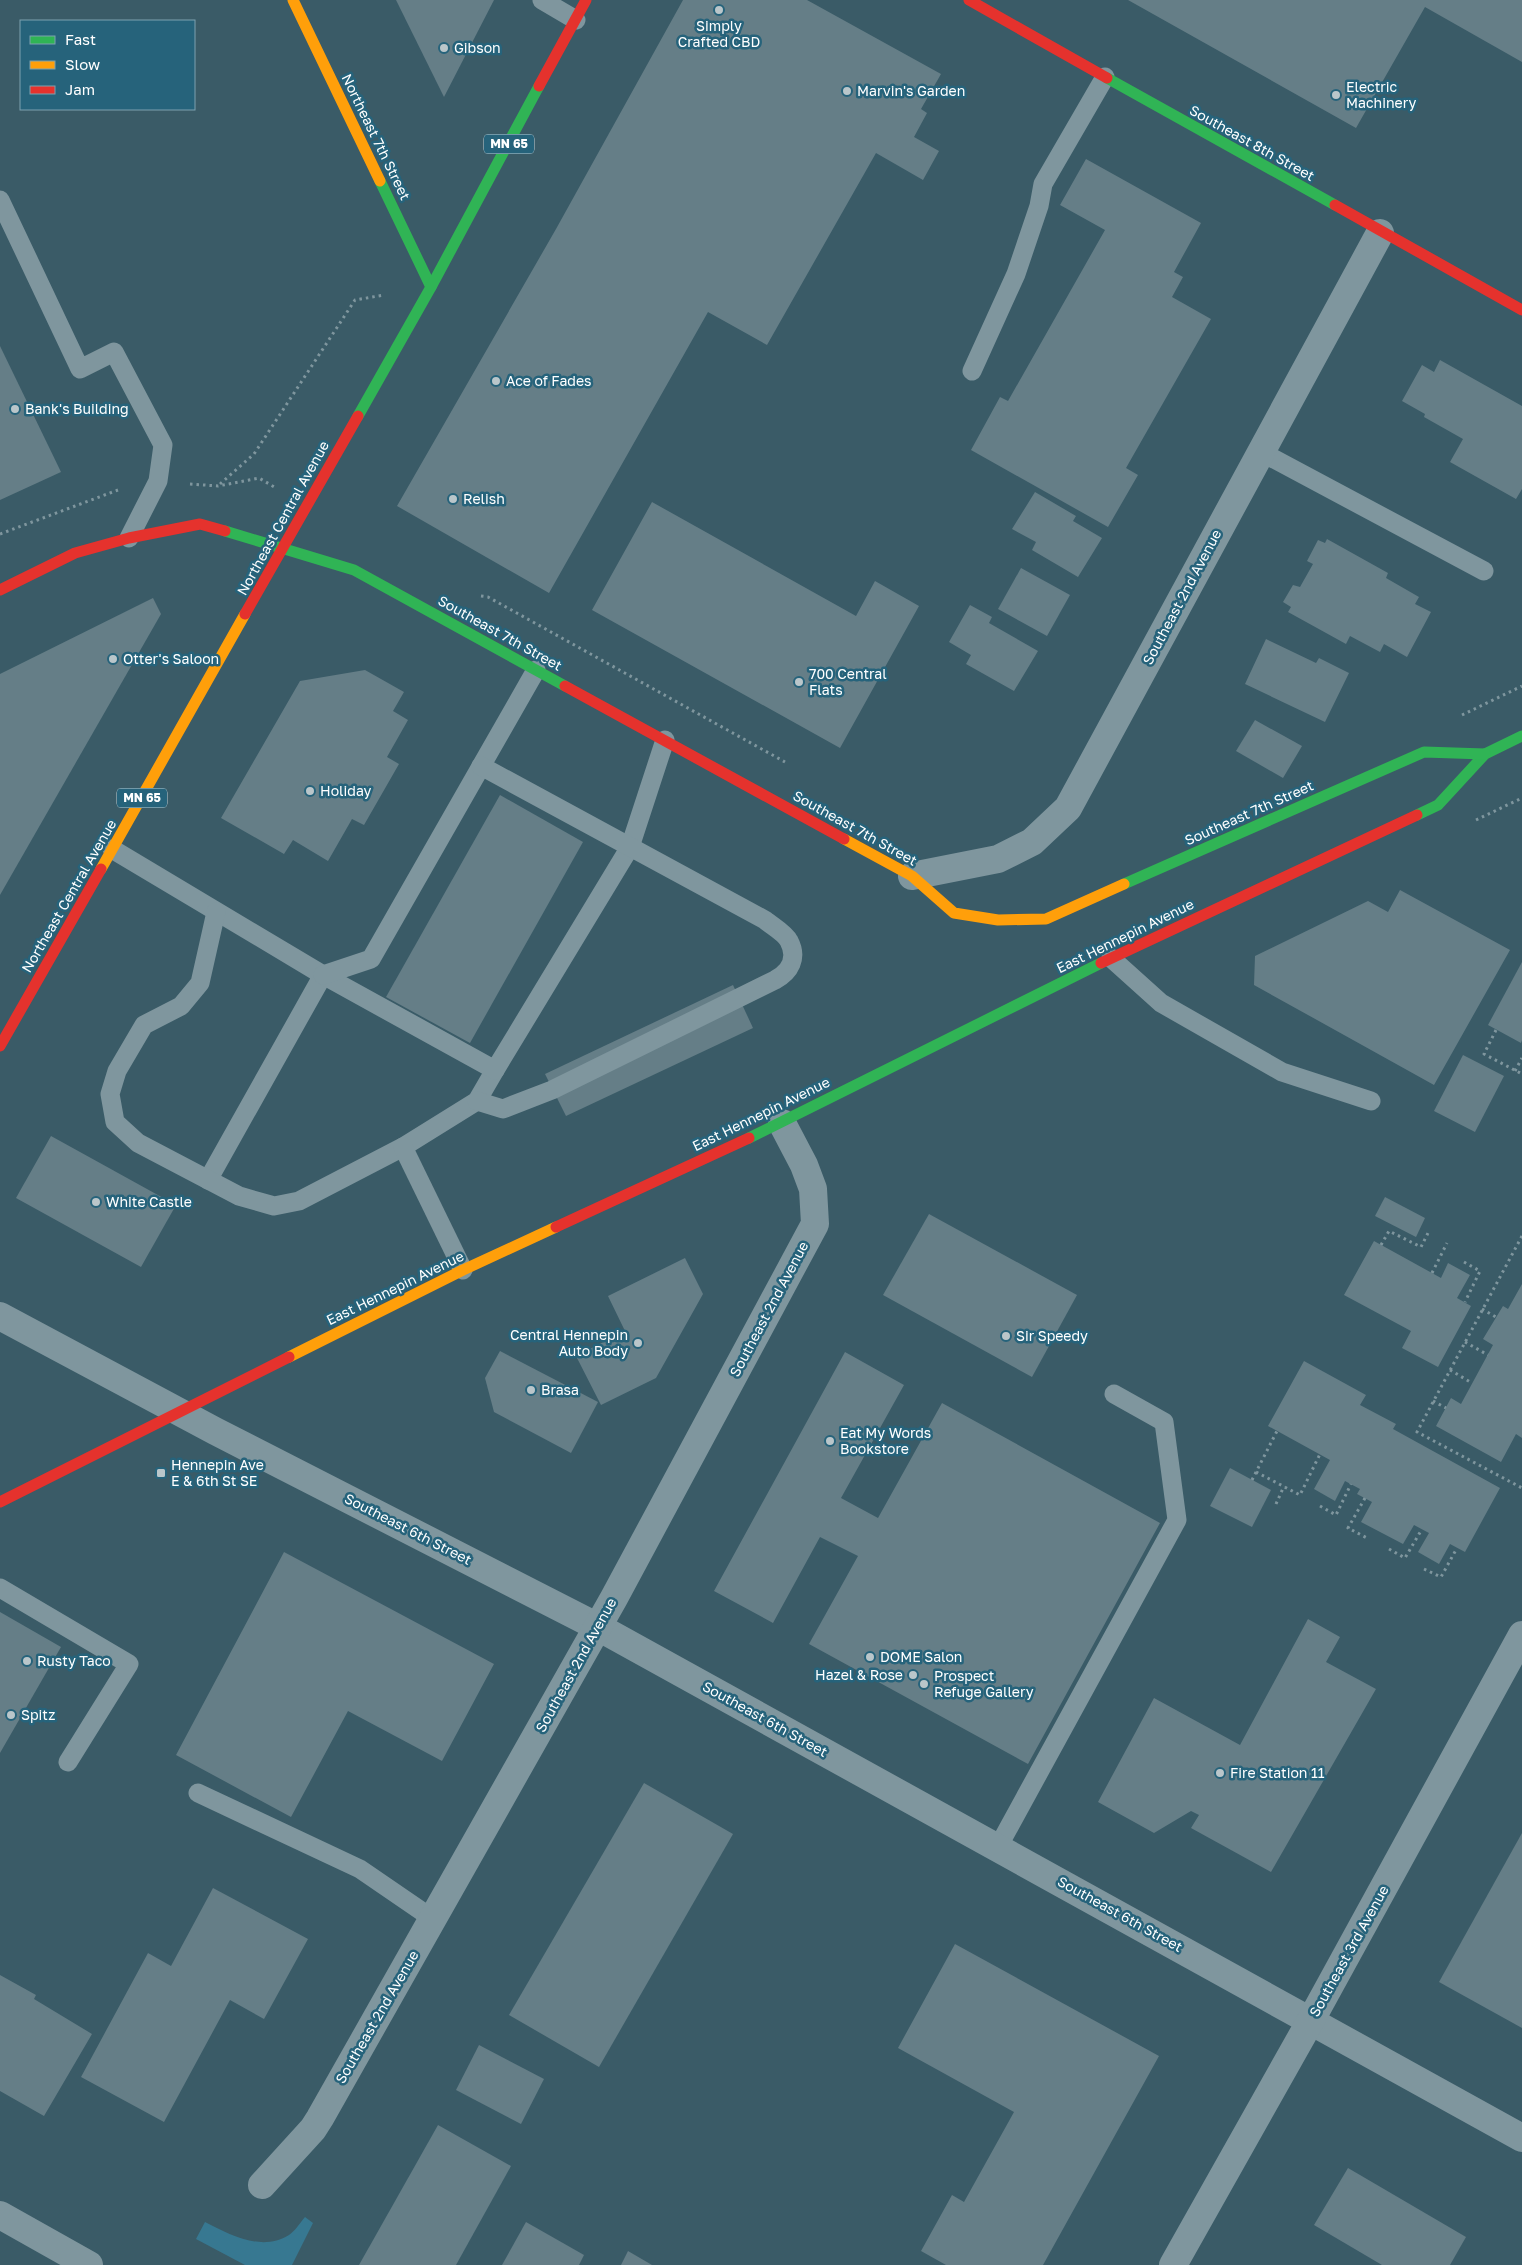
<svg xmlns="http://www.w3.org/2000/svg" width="1522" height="2265" viewBox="0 0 1522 2265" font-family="'Golos Text',sans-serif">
	<rect width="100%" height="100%" fill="#3a5b67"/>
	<path fill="#377891" d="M305,2217l8,6 -21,42h-47l-49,-26 9,-17c25,13 57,30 84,13 6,-4 11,-12 16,-18z"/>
	<g fill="#657e87">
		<path d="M396,0h98l-50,97z"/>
		<path d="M683,0h124l134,74 -20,35 6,4 -13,24 25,14 -16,29 -47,-27 -109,192 -59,-33 -159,281 -152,-87 159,-277z"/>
		<path d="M1128,0h394v62l-97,-55 -69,121z"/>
		<path d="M1086,159l115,64 -27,49 9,5 -11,20 39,22 -85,149 12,7 -30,52 -137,-77 29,-53 8,4 97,-171 -45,-25z"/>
		<path d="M0,346l61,126 -61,28z"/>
		<path d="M1440,360l82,46v83l-6,10 -66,-37 13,-23 -39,-22 1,-3 -23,-13 20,-36 12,7z"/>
		<path d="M1035,492l41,24 -3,5 29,17 -24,39 -46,-27 4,-8 -24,-13z"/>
		<path d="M652,502l204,114 19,-35 44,25 -79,142 -248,-138z"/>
		<path d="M1327,539l61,34 -2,5 33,19 -4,7 16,8 -24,45 -23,-13 -4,8 -30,-16 -4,8 -58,-32 3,-5 -8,-5 10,-17 7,2 13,-23 -6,-3 11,-21 7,3z"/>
		<path d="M1021,568l49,27 -23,41 -49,-27z"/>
		<path d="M153,598l8,16 -161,281v-221z"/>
		<path d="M970,605l22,12 -3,6 49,28 -24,40 -48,-27 5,-9 -22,-13z"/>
		<path d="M1266,639l50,24 3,-5 30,15 -24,49 -80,-38z"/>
		<path d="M365,670l39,22 -11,19 15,9 -21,37 12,7 -35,61 -12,-6 -24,42 -35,-21 -9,14 -63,-36 79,-137z"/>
		<path d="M1255,720l47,26 -19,32 -47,-27z"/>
		<path d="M500,795l83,47 -113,201 -84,-46z"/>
		<path d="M1400,890l110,60 -76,135 -180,-100 1,-29 113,-55 20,11z"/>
		<path d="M1522,962v78l-1,3 -33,-18z"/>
		<path d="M733,985l20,43 -187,88 -21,-42z"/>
		<path d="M1463,1055l41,21 -29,56 -41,-21z"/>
		<path d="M51,1136l125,69 -35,62 -125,-69z"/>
		<path d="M1385,1197l40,21 -9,19 -41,-21z"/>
		<path d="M929,1214l148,81 -45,82 -149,-82z"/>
		<path d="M1374,1241l67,37 7,-15 22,12 -13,23 14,8 -33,61 -36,-19 9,-17 -67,-36z"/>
		<path d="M685,1258l18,36 -47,84 -55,27 -25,-49 49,-25 -17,-35z"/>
		<path d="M1522,1284v154l-6,-4 -15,28 -65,-36 15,-28 10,6 32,-59 -10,-6 20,-33 5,3z"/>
		<path d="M500,1351l98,51 -27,51 -77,-41 -9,-34z"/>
		<path d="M845,1352l59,33 -63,113 37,20 64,-115 218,120 -132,241 -219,-120 49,-88 -38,-19 -47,86 -59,-32z"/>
		<path d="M1304,1361l62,34 -6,10 36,19 -3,5 107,59 -35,64 -15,-8 -11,20 -21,-12 11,-19 -15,-8 -11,19 -42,-22 11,-20 -15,-8 3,-5 -15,-8 -10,20 -21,-12 16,-29 -62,-34z"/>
		<path d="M1230,1468l41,22 -19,37 -42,-21z"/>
		<path d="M284,1552l210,112 -52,97 -94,-50 -57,106 -115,-62z"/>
		<path d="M0,1612l61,35 -61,106z"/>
		<path d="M1308,1619l32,18 -14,25 50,27 -105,183 -80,-44 8,-13 -8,-4 -37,22 -56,-31 56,-104 86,47z"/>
		<path d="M644,1783l89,51 -134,233 -90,-52z"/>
		<path d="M1522,1833v195l-83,-46z"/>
		<path d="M213,1888l95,51 -44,80 -34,-19 -66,122 -83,-45 67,-124 23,13z"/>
		<path d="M955,1944l204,112 -116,209h-97l-25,-14 31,-56 12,7 50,-90 -116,-64z"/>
		<path d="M0,1975l36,20 -2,4 58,35 -48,82 -44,-25z"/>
		<path d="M479,2045l65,34 -23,45 -65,-34z"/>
		<path d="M438,2125l73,41 -55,99h-97z"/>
		<path d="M1348,2168l118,69 -16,28h-68l-68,-40z"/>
		<path d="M526,2222l58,33 -5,10h-77z"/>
		<path d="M628,2251l24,14h-31z"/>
	</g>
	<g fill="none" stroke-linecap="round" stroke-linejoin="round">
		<g stroke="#7f969e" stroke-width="3" stroke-dasharray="2.5 4" stroke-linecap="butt">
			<path d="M190,484l28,2 41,-8 17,10"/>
			<path d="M220,484l34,-30 101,-154 29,-5"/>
			<path d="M0,534l118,-44"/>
			<path d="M481,596l7,1 297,165"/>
			<path d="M1462,715l60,-29"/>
			<path d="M1476,820l46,-22"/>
			<path d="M1496,1030l-12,24 38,20"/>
			<path d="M1515,1071l7,-13"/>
			<path d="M1522,1236l-105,196 105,56"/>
			<path d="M1381,1245l8,-14 32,16 7,-14"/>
			<path d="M1464,1262l16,9 -15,31"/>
			<path d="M1432,1273l15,-30"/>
			<path d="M1482,1309l14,8"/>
			<path d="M1465,1342l23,13"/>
			<path d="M1450,1370l22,13"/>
			<path d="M1433,1401l13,7"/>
			<path d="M1256,1472l44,23 20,-41"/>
			<path d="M1252,1480l25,-49"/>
			<path d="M1365,1498l-17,30 19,10"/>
			<path d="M1276,1504l8,-18"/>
			<path d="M1320,1506l16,9 15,-31"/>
			<path d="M1389,1549l16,9 17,-29"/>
			<path d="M1424,1569l17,8 16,-29"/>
		</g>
		<g stroke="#7f969e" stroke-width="19">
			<path d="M542,0l34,20"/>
			<path d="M0,200l80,169 34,-17 49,93 -5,36 -29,57"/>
			<path d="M972,371l44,-97 23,-68 4,-22 62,-107"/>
			<path d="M1261,452l223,119"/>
			<path d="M112,849l211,126 -115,205"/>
			<path d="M216,912l-16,71 -19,23 -37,19 -27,46 -7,23 5,28 23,21 101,53 35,10 25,-5 104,-54 74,-46 18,-31"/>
			<path d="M1111,958l50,45 121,69 89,29"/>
			<path d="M323,975l172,95 135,-223 35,-107"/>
			<path d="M323,975l48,-16 165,-289"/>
			<path d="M477,1101l26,8 49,-19 223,-110c15,-8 23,-22 14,-39 -4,-8 -17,-15 -24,-21l-284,-154"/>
			<path d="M403,1147l60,123"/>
			<path d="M0,1588l129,76 -61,98"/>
			<path d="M198,1793l162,76 73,50"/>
			<path d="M998,1847l179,-327 -13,-98 -50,-28"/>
		</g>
		<g stroke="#7f969e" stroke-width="28">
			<path d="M912,876l86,-17 34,-17 36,-34 312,-575"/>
			<path d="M0,1316l215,115 383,196 924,511"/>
			<path d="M262,2185l51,-56 7,-11 294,-520 201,-374 -2,-35 -9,-24 -22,-42"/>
			<path d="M0,2215l89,50"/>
			<path d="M1173,2265l138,-245 211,-385"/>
		</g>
		<g stroke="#30b455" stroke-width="11">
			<path d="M1107,78l228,127"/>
			<path d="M380,181l51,106"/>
			<path d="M358,416l73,-129 108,-201"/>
			<path d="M225,531l129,39 211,116"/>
			<path d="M1417,815l21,-10 47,-51 37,-18"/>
			<path d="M1124,884l300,-132 61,2"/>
			<path d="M749,1138l352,-175"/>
		</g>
		<g stroke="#ff9f0a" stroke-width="11">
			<path d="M293,0l87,181"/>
			<path d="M844,839l68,37 42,37 44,7 48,-1 78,-35"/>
			<path d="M101,869l144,-255"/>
			<path d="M289,1357l174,-87 93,-43"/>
		</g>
		<g stroke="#e5322d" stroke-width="11">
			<path d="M969,0l138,78"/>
			<path d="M539,86l47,-86"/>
			<path d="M1335,205l187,105"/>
			<path d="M0,590l75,-37 54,-15 71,-14 25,7"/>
			<path d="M245,614l113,-198"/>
			<path d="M565,686l279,153"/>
			<path d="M1101,963l316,-148"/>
			<path d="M0,1046l101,-177"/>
			<path d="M556,1227l193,-89"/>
			<path d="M0,1502l289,-145"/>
		</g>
	</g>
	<g fill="#bac6ca" stroke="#26637b" stroke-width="2">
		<circle cx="719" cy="10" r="5"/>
		<circle cx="444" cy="48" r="5"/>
		<circle cx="847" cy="91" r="5"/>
		<circle cx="1336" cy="95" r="5"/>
		<circle cx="496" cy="381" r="5"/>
		<circle cx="15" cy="409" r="5"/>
		<circle cx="453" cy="499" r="5"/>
		<circle cx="113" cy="659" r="5"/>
		<circle cx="799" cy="682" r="5"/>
		<circle cx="310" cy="791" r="5"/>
		<circle cx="96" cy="1202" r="5"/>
		<circle cx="1006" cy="1336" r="5"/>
		<circle cx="638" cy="1343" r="5"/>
		<circle cx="531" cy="1390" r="5"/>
		<circle cx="830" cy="1441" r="5"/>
		<rect x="156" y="1468" width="10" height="10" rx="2.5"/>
		<circle cx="870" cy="1657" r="5"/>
		<circle cx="27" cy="1661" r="5"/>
		<circle cx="913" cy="1675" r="5"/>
		<circle cx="924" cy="1684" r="5"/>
		<circle cx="11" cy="1715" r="5"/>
		<circle cx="1220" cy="1773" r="5"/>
	</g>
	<g text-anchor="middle" stroke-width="5" stroke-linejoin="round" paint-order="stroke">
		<g fill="#26637b" stroke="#bed0d7" stroke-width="1">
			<rect x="484" y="134.5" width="50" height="19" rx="4"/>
			<rect x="117" y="788.5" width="50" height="19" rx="4"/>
		</g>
		<g font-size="12" font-weight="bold" fill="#fff">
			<text x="509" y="148">MN 65</text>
			<text x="142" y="802">MN 65</text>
		</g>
		<g font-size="14" fill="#fff" stroke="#26637b" text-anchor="start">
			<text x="719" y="31" text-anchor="middle">Simply<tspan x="719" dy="16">Crafted CBD</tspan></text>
			<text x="454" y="53">Gibson</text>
			<text x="1346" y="92">Electric<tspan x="1346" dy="16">Machinery</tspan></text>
			<text x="857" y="96">Marvin's Garden</text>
			<text x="506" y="386">Ace of Fades</text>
			<text x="25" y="414">Bank's Building</text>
			<text x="463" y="504">Relish</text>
			<text x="123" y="664">Otter's Saloon</text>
			<text x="809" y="679">700 Central<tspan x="809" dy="16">Flats</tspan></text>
			<text x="320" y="796">Holiday</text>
			<text x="106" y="1207">White Castle</text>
			<text x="628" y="1340" text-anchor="end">Central Hennepin<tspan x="628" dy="16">Auto Body</tspan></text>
			<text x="1016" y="1341">Sir Speedy</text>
			<text x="541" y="1395">Brasa</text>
			<text x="840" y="1438">Eat My Words<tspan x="840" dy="16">Bookstore</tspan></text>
			<text x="171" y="1470">Hennepin Ave<tspan x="171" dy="16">E &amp; 6th St SE</tspan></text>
			<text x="880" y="1662">DOME Salon</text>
			<text x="37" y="1666">Rusty Taco</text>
			<text x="903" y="1680" text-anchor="end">Hazel &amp; Rose</text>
			<text x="934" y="1681">Prospect<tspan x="934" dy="16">Refuge Gallery</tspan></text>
			<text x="21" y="1720">Spitz</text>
			<text x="1230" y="1778">Fire Station 11</text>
		</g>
		<g font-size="14" fill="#fff" stroke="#26637b">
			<text transform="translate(376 137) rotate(64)" y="5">Northeast 7th Street</text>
			<text transform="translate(1252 143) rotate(29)" y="5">Southeast 8th Street</text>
			<text transform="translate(283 518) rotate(-61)" y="5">Northeast Central Avenue</text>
			<text transform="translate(1182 597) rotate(-62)" y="5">Southeast 2nd Avenue</text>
			<text transform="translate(500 633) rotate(29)" y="5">Southeast 7th Street</text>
			<text transform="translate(1249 813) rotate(-24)" y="5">Southeast 7th Street</text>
			<text transform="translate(855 828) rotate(29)" y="5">Southeast 7th Street</text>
			<text transform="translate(69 896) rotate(-60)" y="5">Northeast Central Avenue</text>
			<text transform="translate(1125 936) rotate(-26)" y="5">East Hennepin Avenue</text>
			<text transform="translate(761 1114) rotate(-26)" y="5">East Hennepin Avenue</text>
			<text transform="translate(395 1288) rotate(-26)" y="5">East Hennepin Avenue</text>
			<text transform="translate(769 1309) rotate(-62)" y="5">Southeast 2nd Avenue</text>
			<text transform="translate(408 1529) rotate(27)" y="5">Southeast 6th Street</text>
			<text transform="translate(576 1665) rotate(-61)" y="5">Southeast 2nd Avenue</text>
			<text transform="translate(765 1719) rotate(29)" y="5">Southeast 6th Street</text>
			<text transform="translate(1120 1914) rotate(29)" y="5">Southeast 6th Street</text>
			<text transform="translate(1349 1951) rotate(-61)" y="5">Southeast 3rd Avenue</text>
			<text transform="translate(377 2017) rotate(-60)" y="5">Southeast 2nd Avenue</text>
		</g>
	</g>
	<rect x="20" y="20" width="175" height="90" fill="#26637b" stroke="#7da1b0"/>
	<rect x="30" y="36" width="25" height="8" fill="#30b455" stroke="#7da1b0"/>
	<text x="65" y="45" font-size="15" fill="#ffffff">Fast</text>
	<rect x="30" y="61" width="25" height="8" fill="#ff9f0a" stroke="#7da1b0"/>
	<text x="65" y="70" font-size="15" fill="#ffffff">Slow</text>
	<rect x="30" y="86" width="25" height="8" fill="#e5322d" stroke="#7da1b0"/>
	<text x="65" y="95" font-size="15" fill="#ffffff">Jam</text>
</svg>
